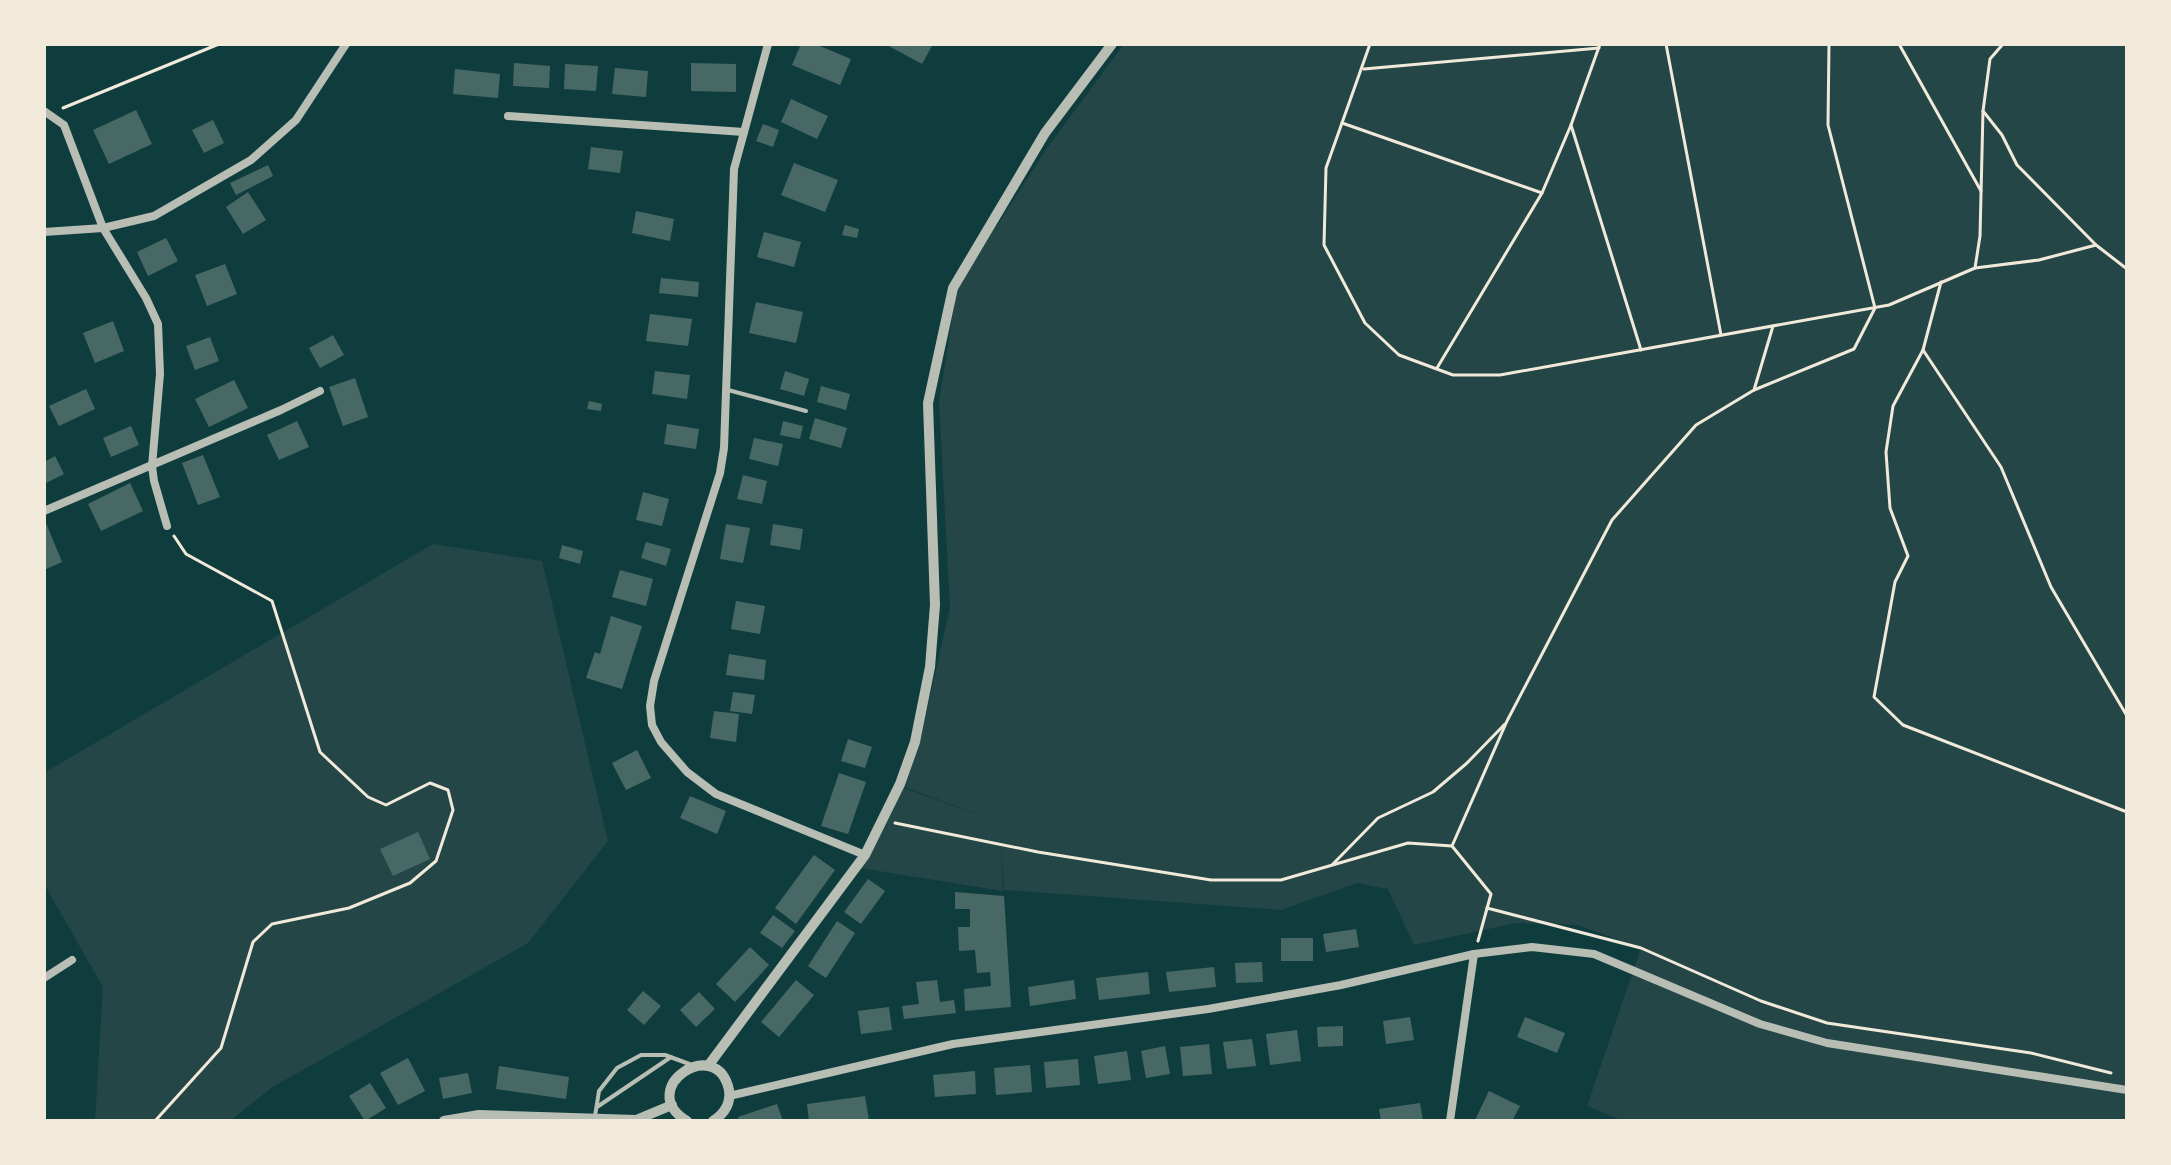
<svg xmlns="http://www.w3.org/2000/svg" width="2171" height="1165" viewBox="0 0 2171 1165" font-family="'Noto Sans',sans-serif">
	<rect width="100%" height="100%" fill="#0f3d3e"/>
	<g fill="#244646">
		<path d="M1124,44h1003v1077h-503l-37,-15 54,-158 -63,-23 -62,-2 -102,22 -26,-56 -31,-6 -76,27 -277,-20 -4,-58 3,59 -143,-23 41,-81 98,35 -97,-36 18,-44 30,-135 -11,-206 18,-113 90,-140z"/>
		<path d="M433,544l109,17 66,280 -80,102 -257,145 -41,33h-135l8,-134 -59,-103v-111z"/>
	</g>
	<g fill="#486865">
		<path d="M801,44h14l36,15 -11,26 -48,-20z"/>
		<path d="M885,44h48l-11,20z"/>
		<path d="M514,63l36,3 -1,22 -36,-2z"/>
		<path d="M691,63l45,1v28l-45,-1z"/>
		<path d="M565,64l33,2 -2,25 -32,-2z"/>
		<path d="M615,68l33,3 -2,26 -34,-3z"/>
		<path d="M455,69l45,5 -2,24 -45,-4z"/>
		<path d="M791,99l37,17 -11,23 -36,-17z"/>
		<path d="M136,110l16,34 -43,20 -16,-34z"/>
		<path d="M213,120l11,23 -20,10 -12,-23z"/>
		<path d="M763,124l16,6 -6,17 -17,-6z"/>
		<path d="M591,147l32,4 -3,22 -32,-4z"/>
		<path d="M794,163l44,17 -13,32 -44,-17z"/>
		<path d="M268,165l5,11 -37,19 -6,-12z"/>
		<path d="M248,192l18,28 -23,14 -17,-27z"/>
		<path d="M636,211l38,8 -4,22 -38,-8z"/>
		<path d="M845,225l14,4 -2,9 -15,-3z"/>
		<path d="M764,232l37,10 -7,25 -37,-10z"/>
		<path d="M166,238l12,23 -30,15 -11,-24z"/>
		<path d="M225,264l12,30 -30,12 -12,-31z"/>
		<path d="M661,278l38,4 -1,15 -39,-4z"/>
		<path d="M756,302l47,10 -7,31 -47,-10z"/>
		<path d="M650,314l42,5 -4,27 -42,-5z"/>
		<path d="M113,321l11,30 -29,12 -12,-30z"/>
		<path d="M333,335l11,20 -24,13 -11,-20z"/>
		<path d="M210,337l9,24 -24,9 -9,-24z"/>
		<path d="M655,371l35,4 -3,24 -35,-5z"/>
		<path d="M785,371l24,8 -5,17 -24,-7z"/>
		<path d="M355,378l13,39 -25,9 -14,-39z"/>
		<path d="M234,380l14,28 -39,19 -14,-28z"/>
		<path d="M821,386l29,8 -4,16 -29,-8z"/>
		<path d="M86,389l9,20 -36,17 -10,-20z"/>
		<path d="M589,401l13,3 -1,7 -14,-2z"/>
		<path d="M815,418l32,10 -6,20 -32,-9z"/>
		<path d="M297,421l12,26 -30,13 -12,-25z"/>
		<path d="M783,421l20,5 -3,13 -20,-4z"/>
		<path d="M667,424l32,5 -3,20 -32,-5z"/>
		<path d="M131,426l8,19 -28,12 -8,-19z"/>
		<path d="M754,438l29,6 -5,22 -29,-7z"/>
		<path d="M203,455l17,42 -22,8 -16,-42z"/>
		<path d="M55,456l9,18 -20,10v-22z"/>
		<path d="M743,475l24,6 -5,23 -25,-5z"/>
		<path d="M130,483l13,28 -42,20 -13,-27z"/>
		<path d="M643,492l26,7 -7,27 -26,-6z"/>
		<path d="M44,518l18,44 -18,8z"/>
		<path d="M726,524l24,4 -7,35 -23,-4z"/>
		<path d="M773,524l30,5 -3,21 -30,-5z"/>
		<path d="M646,542l25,7 -5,17 -25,-8z"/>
		<path d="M562,545l21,6 -3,13 -21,-6z"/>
		<path d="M620,570l33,9 -7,27 -34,-9z"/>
		<path d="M736,601l29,5 -5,28 -29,-5z"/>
		<path d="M611,616l31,10 -20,63 -36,-11 9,-26 5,2z"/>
		<path d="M729,654l37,6 -2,20 -38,-5z"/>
		<path d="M733,692l22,3 -3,19 -22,-3z"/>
		<path d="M714,711l25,3 -3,28 -26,-4z"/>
		<path d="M848,739l24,8 -7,21 -24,-7z"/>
		<path d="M637,750l14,28 -25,12 -14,-27z"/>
		<path d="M839,773l27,9 -18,52 -27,-8z"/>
		<path d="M690,796l36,15 -9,23 -37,-16z"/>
		<path d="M418,832l12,27 -37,17 -13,-27z"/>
		<path d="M814,855l21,15 -39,54 -21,-16z"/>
		<path d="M868,879l17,12 -24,33 -17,-12z"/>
		<path d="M955,892l49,4 7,111 -46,4 -1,-22 27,-3 -1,-14 -13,1 -2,-23 -16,1 -1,-24h12v-18h-15z"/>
		<path d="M773,915l22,16 -13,17 -22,-15z"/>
		<path d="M837,921l18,12 -29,45 -18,-12z"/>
		<path d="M1356,929l3,18 -33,5 -3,-18z"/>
		<rect x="1281" y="938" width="32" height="23"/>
		<path d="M750,947l19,18 -34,37 -19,-18z"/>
		<path d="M1262,962l1,20 -27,1 -1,-20z"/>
		<path d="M1214,967l2,20 -47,5 -3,-20z"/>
		<path d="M1148,972l2,22 -51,6 -3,-22z"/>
		<path d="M796,980l18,15 -35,42 -18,-15z"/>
		<path d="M937,980l3,22 14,-2 2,13 -52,6 -2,-13 17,-2 -3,-22z"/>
		<path d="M1074,980l2,19 -46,7 -2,-19z"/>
		<path d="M643,991l18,15 -17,19 -17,-15z"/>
		<path d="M699,992l16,17 -19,18 -16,-17z"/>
		<path d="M889,1007l3,23 -31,4 -3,-23z"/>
		<path d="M1410,1017l4,23 -28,4 -3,-23z"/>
		<path d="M1525,1017l40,16 -8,20 -40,-16z"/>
		<path d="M1343,1026v20l-25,1 -1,-20z"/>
		<path d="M1297,1030l4,31 -31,4 -4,-31z"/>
		<path d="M1252,1039l4,27 -29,3 -4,-27z"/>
		<path d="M1209,1044l3,30 -29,2 -3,-29z"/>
		<path d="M1165,1046l5,28 -24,4 -5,-27z"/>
		<path d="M1127,1051l4,29 -33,4 -4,-28z"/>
		<path d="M408,1058l17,33 -27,14 -18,-32z"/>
		<path d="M1078,1059l2,26 -34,3 -2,-26z"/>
		<path d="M1030,1065l2,27 -36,3 -2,-27z"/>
		<path d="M499,1066l70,11 -3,22 -70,-10z"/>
		<path d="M975,1071l1,23 -41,3 -2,-22z"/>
		<path d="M468,1073l4,20 -29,6 -4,-21z"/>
		<path d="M370,1083l16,25 -21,13 -16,-25z"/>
		<path d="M1489,1091l31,15 -8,15 -37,-1z"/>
		<path d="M865,1096l4,24 -60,1 -2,-17z"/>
		<path d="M1420,1103l3,18h-42l-2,-12z"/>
		<path d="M777,1104l6,17h-44l-1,-4z"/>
	</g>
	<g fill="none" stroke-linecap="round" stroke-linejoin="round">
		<g stroke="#f1e9da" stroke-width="3">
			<path d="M1370,44l-44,124 -2,77 41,78 34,32 54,20h47l389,-70 86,-37 5,-32 3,-125 7,-52 13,-15"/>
			<path d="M1666,44l55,291"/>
			<path d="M1899,44l82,147"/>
			<path d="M1364,69l235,-21"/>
			<path d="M63,108l156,-64"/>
			<path d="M1983,111l19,24 15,30 79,80 31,24"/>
			<path d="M1342,123l200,70"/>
			<path d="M1571,125l70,225"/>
			<path d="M1975,268l64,-8 57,-15"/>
			<path d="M1941,282l-18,68 78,117 50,120 76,129"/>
			<path d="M1923,350l-30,56 -7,46 4,56 18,48 -13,26 -21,115 29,28 224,87"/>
			<path d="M1437,368l105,-175 29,-68 29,-81"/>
			<path d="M1754,390l19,-64"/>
			<path d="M895,823l143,29 173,28h70l127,-37 44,3"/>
			<path d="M1333,864l45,-46 55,-26 34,-29 38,-39"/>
			<path d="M1487,908l154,40 120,53 66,22 204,30 80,20"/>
			<path d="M1478,941l13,-47 -39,-48 55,-125 105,-201 84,-95 58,-35 100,-41 21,-41 -47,-183 1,-81"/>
			<path d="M155,1121l66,-73 32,-106 19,-18 77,-16 61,-25 26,-22 17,-51 -5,-20 -18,-7 -44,22 -18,-8 -48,-45 -48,-151 -86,-47 -12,-18"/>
		</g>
		<g stroke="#b8beb3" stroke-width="4">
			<path d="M728,390l78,21"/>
			<path d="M597,1107l74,-50"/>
			<path d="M595,1116l4,-25 18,-23 24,-13h24l27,10"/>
		</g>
		<g stroke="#b8beb3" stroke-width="8">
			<path d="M768,44l-34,125 -10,279 -4,25 -66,208 -4,25 2,19 9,17 26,30 29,22 149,61"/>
			<path d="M44,111l20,14 39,103 43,70 12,26 2,50 -8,92 2,15 13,45"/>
			<path d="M508,116l236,16"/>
			<path d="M44,232l59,-4 51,-12 97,-56 45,-40 50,-76"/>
			<path d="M44,511l237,-101 39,-19"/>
			<path d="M44,978l28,-18"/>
			<path d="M729,1096l224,-52 255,-35 133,-24 133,-31 58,-7 62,7 166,70 67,19 300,47"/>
			<path d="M1450,1121l24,-167"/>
		</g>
		<g stroke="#b8beb3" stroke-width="10">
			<path d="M708,1066l157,-211 35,-71 15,-42 15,-75 5,-62 -7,-202 25,-115 92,-155 67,-89"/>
			<path d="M444,1121l35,-6 157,5 36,-15"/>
			<path d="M687,1121c-53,-32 30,-88 42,-31 2,14 -5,24 -16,31"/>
		</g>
	</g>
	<rect width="2171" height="1165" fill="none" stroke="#f1e9da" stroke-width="92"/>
</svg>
